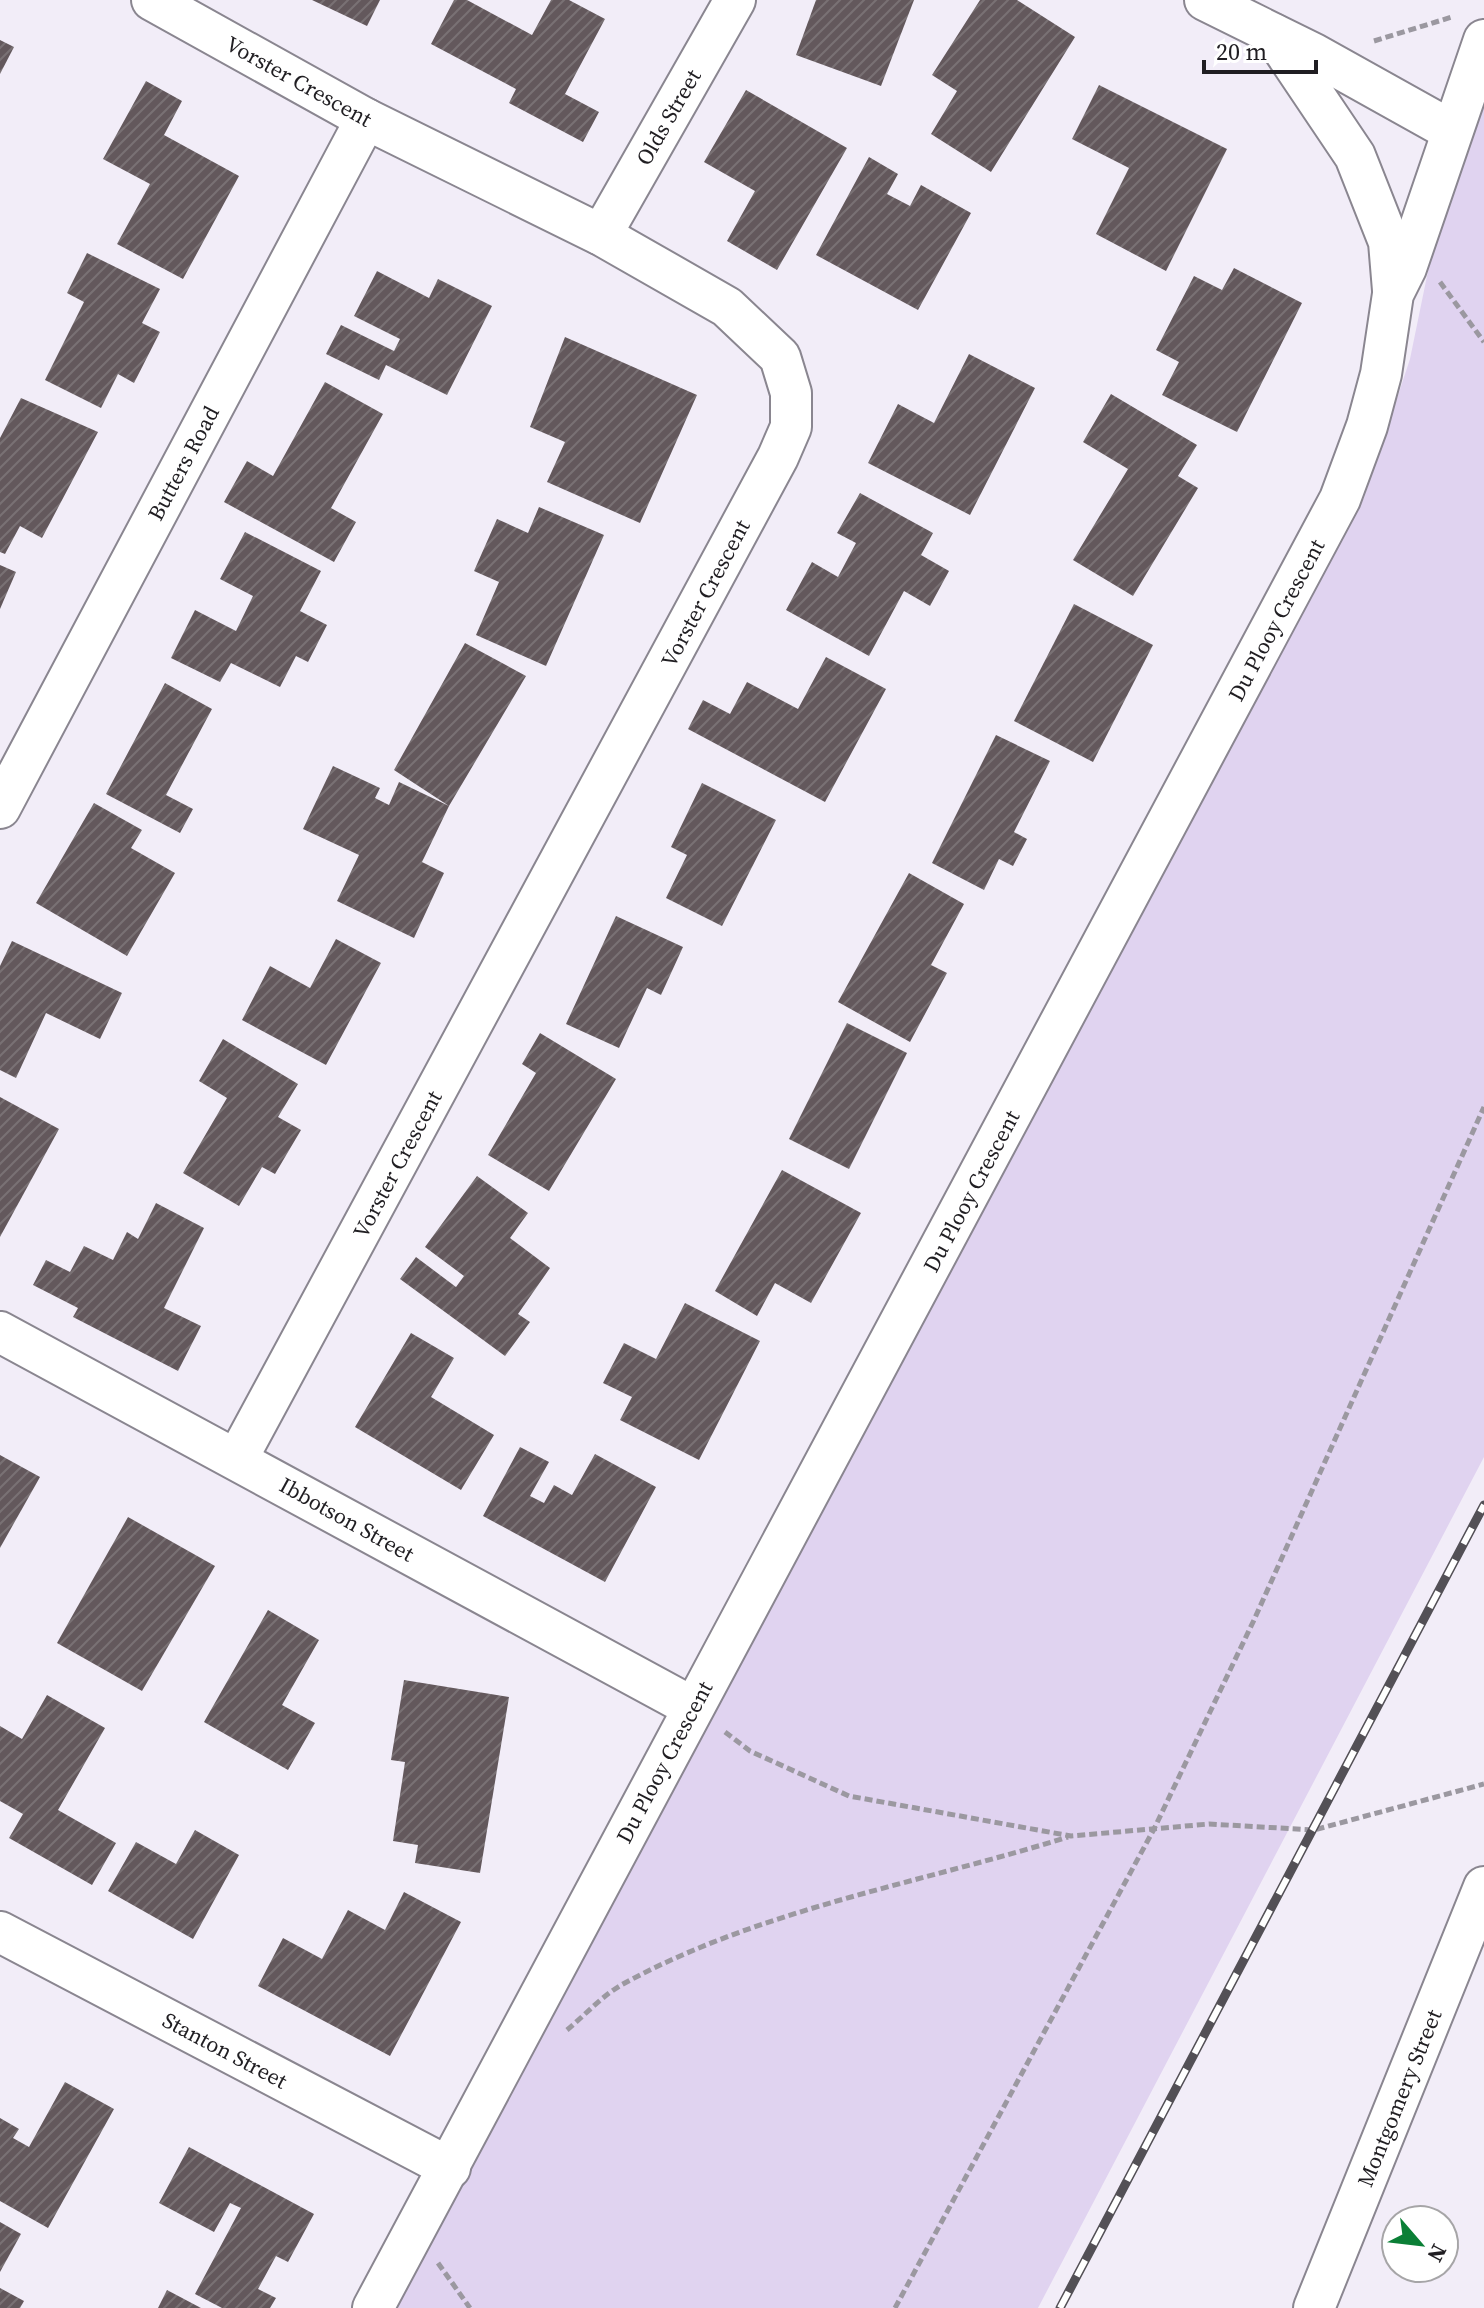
<svg xmlns="http://www.w3.org/2000/svg" width="1484" height="2308" viewBox="0 0 1484 2308" font-family="'Source Serif 4',serif">
	<defs>
		<pattern id="building-hatch" width="6" height="6" patternUnits="userSpaceOnUse" patternTransform="scale(2)"><rect width="6" height="6" fill="#63585c"/><path d="M-1 1l2-2M0 6l6-6M5 7l2-2" fill="none" stroke="#797174"/></pattern>
	</defs>
	<rect width="100%" height="100%" fill="#f2edf8"/>
	<path fill="#e0d3f0" d="M1484,51v1406l-446,851h-651l977,-1810 46,-139 52,-254z"/>
	<g fill="url(#building-hatch)">
		<path d="M312,0h68l-13,26z"/>
		<path d="M454,0h13l65,35 19,-35h18l36,19 -40,75 34,18 -16,30 -74,-39 7,-14 -85,-45z"/>
		<path d="M816,0h98l-33,86 -85,-31z"/>
		<path d="M980,0h37l58,37 -84,135 -60,-38 26,-43 -25,-16z"/>
		<path d="M0,40l14,7 -14,27z"/>
		<path d="M146,81l36,20 -18,34 75,41 -56,103 -66,-35 33,-60 -47,-25z"/>
		<path d="M1099,85l128,64 -61,122 -70,-37 33,-66 -57,-29z"/>
		<path d="M746,90l101,58 -70,122 -50,-29 28,-50 -51,-29z"/>
		<path d="M869,157l29,17 -11,20 23,12 11,-21 50,28 -53,97 -102,-55z"/>
		<path d="M87,253l73,36 -18,34 18,9 -26,51 -16,-9 -17,34 -56,-28 39,-78 -17,-9z"/>
		<path d="M1234,268l68,35 -65,129 -75,-37 17,-33 -23,-12 38,-74 28,14z"/>
		<path d="M377,271l52,27 9,-19 54,27 -45,89 -61,-30 -7,15 -53,-26 15,-29 53,26 6,-12 -46,-23z"/>
		<path d="M565,337l132,58 -57,128 -93,-41 18,-40 -35,-15z"/>
		<path d="M969,354l66,34 -65,127 -102,-52 30,-59 36,19z"/>
		<path d="M325,382l58,32 -52,94 25,14 -22,40 -110,-60 23,-41 26,15z"/>
		<path d="M1111,394l86,51 -19,31 20,12 -65,108 -60,-36 55,-91 -45,-27z"/>
		<path d="M21,398l77,34 -56,106 -22,-12 -15,28 -5,-2v-114z"/>
		<path d="M860,493l73,40 -12,22 28,16 -19,35 -26,-15 -35,65 -83,-46 26,-48 26,15 18,-34 -19,-10z"/>
		<path d="M539,507l65,28 -58,131 -70,-31 23,-53 -25,-11 23,-52 31,14z"/>
		<path d="M245,532l76,39 -21,40 27,14 -19,37 -12,-6 -16,31 -49,-24 -11,19 -49,-24 24,-48 41,21 17,-35 -33,-17z"/>
		<path d="M0,565l16,7 -16,37z"/>
		<path d="M1074,604l79,41 -60,117 -79,-41z"/>
		<path d="M465,643l61,33 -77,130 -27,56 22,11 -30,65 -77,-37 22,-46 -56,-26 30,-63 47,22 -5,10 14,7 10,-23 50,24 -55,-36z"/>
		<path d="M826,657l60,32 -61,113 -137,-73 15,-29 27,14 17,-32 51,27z"/>
		<path d="M165,683l47,26 -46,86 27,14 -13,24 -74,-39z"/>
		<path d="M996,735l54,26 -36,71 13,7 -14,27 -14,-7 -15,31 -52,-27z"/>
		<path d="M702,783l74,37 -54,106 -56,-28 21,-43 -16,-8z"/>
		<path d="M94,803l48,27 -11,18 44,25 -48,83 -91,-53z"/>
		<path d="M909,873l55,31 -33,61 16,8 -37,69 -72,-40z"/>
		<path d="M616,916l67,31 -22,48 -14,-7 -28,60 -53,-24z"/>
		<path d="M336,939l45,24 -55,102 -84,-45 28,-54 40,22z"/>
		<path d="M12,941l110,52 -22,46 -54,-26 -30,65 -16,-8v-104z"/>
		<path d="M847,1023l60,30 -58,116 -60,-30z"/>
		<path d="M540,1033l76,46 -67,112 -61,-36 48,-82 -14,-9z"/>
		<path d="M223,1039l75,45 -20,33 23,13 -26,44 -13,-7 -23,39 -56,-33 44,-75 -28,-17z"/>
		<path d="M0,1097l59,32 -59,108z"/>
		<path d="M782,1170l79,43 -50,90 -36,-20 -18,33 -42,-25z"/>
		<path d="M477,1176l51,37 -18,25 40,30 -32,46 12,8 -25,34 -105,-77 16,-22 40,30 8,-11 -39,-29z"/>
		<path d="M156,1203l48,25 -40,80 37,18 -23,45 -105,-54 5,-9 -45,-23 13,-25 24,12 14,-26 29,14 14,-28 11,7z"/>
		<path d="M685,1303l75,38 -61,119 -79,-40 12,-23 -29,-14 21,-40 32,16z"/>
		<path d="M411,1333l43,25 -23,39 63,38 -33,55 -106,-63z"/>
		<path d="M520,1447l29,15 -19,34 14,7 10,-18 18,10 23,-41 61,33 -51,95 -122,-66z"/>
		<path d="M0,1455l40,22 -40,71z"/>
		<path d="M128,1517l87,49 -73,125 -85,-48z"/>
		<path d="M268,1610l51,30 -37,65 33,18 -27,47 -84,-48z"/>
		<path d="M404,1680l105,17 -29,176 -65,-10 3,-18 -25,-4 12,-79 -14,-2z"/>
		<path d="M47,1695l58,33 -47,82 58,33 -24,42 -83,-47 14,-24 -23,-13v-75l22,13z"/>
		<path d="M195,1830l44,25 -46,84 -85,-48 28,-49 40,22z"/>
		<path d="M404,1892l57,30 -71,134 -132,-70 25,-48 39,21 26,-49 37,20z"/>
		<path d="M65,2082l49,27 -66,119 -48,-27v-83l19,11 -6,9 16,9z"/>
		<path d="M189,2147l125,67 -26,48 -12,-6 -18,33 18,9 -6,10h-48l-27,-14 46,-86 -11,-5 -16,29 -55,-29z"/>
		<path d="M0,2222l21,12 -21,38z"/>
		<path d="M0,2288l24,13 -4,7h-20z"/>
		<path d="M167,2290l34,18h-43z"/>
	</g>
	<g fill="none" stroke-linecap="round" stroke-linejoin="round">
		<g stroke="#8a8690" stroke-width="44">
			<g id="street">
				<path d="M152,0l214,119 235,116 126,72 53,50 11,36v34l-13,30 -541,1002"/>
				<path d="M1205,0l109,54 138,77"/>
				<path d="M1273,34l82,122 34,86 4,48"/>
				<path d="M601,235l134,-235"/>
				<path d="M0,808l366,-689"/>
				<path d="M0,1332l692,375"/>
				<path d="M0,1932l450,236"/>
				<path d="M373,2308l967,-1809 27,-73 14,-52 12,-80 13,-26 78,-228"/>
				<path d="M1314,2308l170,-421"/>
			</g>
		</g>
		<g stroke="#9b98a0" stroke-width="5" stroke-dasharray="8 4" stroke-linecap="butt">
			<path d="M1374,41l78,-24"/>
			<path d="M1440,282l44,60"/>
			<path d="M725,1732l25,19 99,45 222,40 138,-12 105,6 170,-46"/>
			<path d="M567,2030c18,-15 36,-35 56,-46 137,-75 298,-101 445,-147"/>
			<path d="M438,2263l32,45"/>
			<path d="M895,2308l259,-479 100,-209 230,-513"/>
		</g>
		<use href="#street" stroke="#fff" stroke-width="40"/>
		<g stroke="#535056" stroke-width="9">
			<path id="rail" d="M1060,2308l424,-803"/>
		</g>
		<use href="#rail" stroke="#fff" stroke-width="6" stroke-dasharray="18" stroke-linecap="butt"/>
	</g>
	<g text-anchor="middle" stroke-width="8" stroke-linejoin="round" paint-order="stroke">
		<g font-size="22" fill="#201e22" stroke="#fff">
			<text transform="translate(299 81) rotate(29)" y="8">Vorster Crescent</text>
			<text transform="translate(668 117) rotate(-60)" y="8">Olds Street</text>
			<text transform="translate(183 463) rotate(-62)" y="8">Butters Road</text>
			<text transform="translate(705 593) rotate(-62)" y="8">Vorster Crescent</text>
			<text transform="translate(1276 620) rotate(-62)" y="8">Du Plooy Crescent</text>
			<text transform="translate(397 1164) rotate(-62)" y="8">Vorster Crescent</text>
			<text transform="translate(971 1191) rotate(-62)" y="8">Du Plooy Crescent</text>
			<text transform="translate(347 1519) rotate(29)" y="8">Ibbotson Street</text>
			<text transform="translate(664 1762) rotate(-62)" y="8">Du Plooy Crescent</text>
			<text transform="translate(225 2050) rotate(28)" y="8">Stanton Street</text>
			<text transform="translate(1399 2098) rotate(-68)" y="8">Montgomery Street</text>
		</g>
	</g>
	<g transform="translate(1420 2244) rotate(118)"><circle r="38" fill="#ffffff" stroke="#a6a5a7" stroke-width="2"/>
	<path d="M0-6L14 30L0 20L-14 30Z" fill="#0b7f36"/>
	<text y="-12" font-size="22" font-weight="bold" text-anchor="middle" fill="#201e22">N</text>
	</g>
	<path d="M1204 60v12h112v-12" fill="none" stroke="#201e22" stroke-width="4"/>
	<text x="1216" y="60" font-size="24" fill="#201e22" stroke="#ffffff" stroke-width="6" paint-order="stroke">20 m</text>
</svg>
